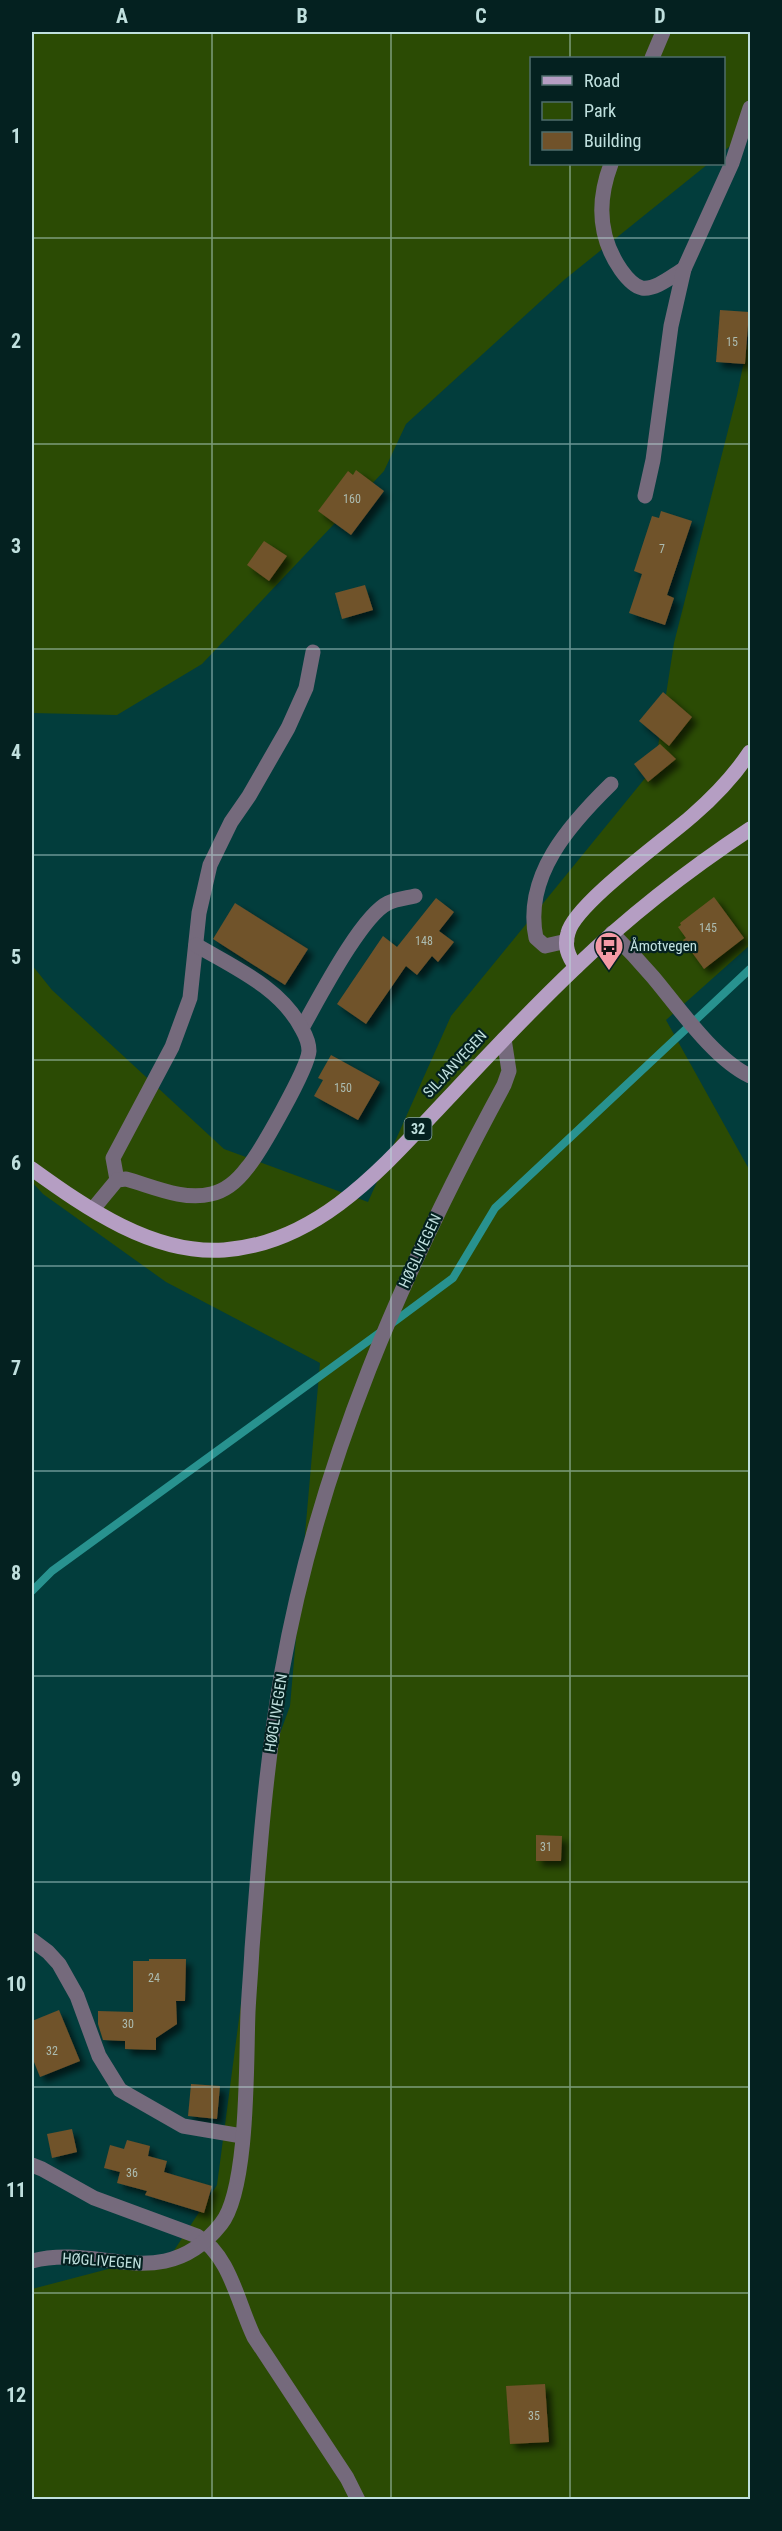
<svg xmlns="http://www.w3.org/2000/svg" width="782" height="2531" viewBox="0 0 782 2531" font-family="'Roboto Condensed',sans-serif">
	<defs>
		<filter id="shadow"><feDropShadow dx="5.5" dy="5.5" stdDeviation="3" flood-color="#0009"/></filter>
	</defs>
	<rect width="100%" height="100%" fill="#023d3c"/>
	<g fill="#2b4b04">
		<path d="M32,32h718v98l-26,21v-93h-192v106h176l-144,116 -158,144 -22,47 -182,193 -85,51 -85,-2z"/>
		<path d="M750,332v613l-84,75 84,151v1328h-718v-210l141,-37 44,-67 58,-438 15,-41 30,-343 -154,-81 -123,-88 -11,-12v-217l20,25 172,159 144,53 83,-186 204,-250 19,-123 63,-248z"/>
	</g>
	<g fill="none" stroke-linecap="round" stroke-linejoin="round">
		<g stroke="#28928f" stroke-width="8">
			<path d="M391,1324l62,-46 42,-70 255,-239"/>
			<path d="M32,1591l20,-20 330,-240"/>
		</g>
	</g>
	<g fill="#70522a" filter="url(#shadow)">
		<path d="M720,310l29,2 -4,52 -29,-2z"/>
		<path d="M356,470l28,21 -33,44 -33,-24 30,-40 5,4z"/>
		<path d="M661,511l31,10 -25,74 7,3 -9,27 -36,-12 13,-39 -8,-3 18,-55 7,2z"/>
		<path d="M264,541l23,15 -18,25 -22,-16z"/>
		<path d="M365,585l8,25 -31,9 -7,-26z"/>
		<path d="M663,692l29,25 -23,29 -30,-25z"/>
		<path d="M660,744l16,15 -28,23 -14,-18z"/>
		<path d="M714,897l30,41 -40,31 -21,-29 3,-2 -8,-11 3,-2 -1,-2z"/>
		<path d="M436,898l18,14 -15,19 15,11 -16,20 -6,-6 -15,19 -11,-9 -40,58 -29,-20 46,-68 14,11z"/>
		<path d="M235,903l73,46 -23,36 -72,-46z"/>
		<path d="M331,1055l49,27 -22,38 -44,-24 9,-16 -5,-2z"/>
		<path d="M536,1835l26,1 -1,25h-25z"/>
		<path d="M149,1959h37l-1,42h-9l1,23 -21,14v12l-31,-1v-8l-22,-1 -5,-16v-13l35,1v-51h16z"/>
		<path d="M59,2010l21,51 -40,16 -8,-20v-36z"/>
		<path d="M191,2084l29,2 -3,33 -29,-3z"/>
		<path d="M72,2129l5,23 -25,6 -5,-24z"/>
		<path d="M127,2140l23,6 -2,10 19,5 -3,11 48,14 -8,27 -59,-18 2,-4 -30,-8 3,-11 -16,-4 6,-23 14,4z"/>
		<path d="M545,2384l4,58 -39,2 -4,-58z"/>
	</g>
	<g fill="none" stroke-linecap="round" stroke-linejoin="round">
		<g stroke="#756a7c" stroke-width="15">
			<path d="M652,58l11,-26"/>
			<path d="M611,164c-14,37 -13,73 10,106 5,7 12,16 21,18 14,2 30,-12 42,-19"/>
			<path d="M645,496l8,-36 18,-134 13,-57 48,-106 18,-55"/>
			<path d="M612,933c14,14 28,29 41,44 26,31 61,82 97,99"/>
			<path d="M567,941l-22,5 -9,-8c-13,-62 34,-114 75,-154"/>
			<path d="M302,1028c16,-28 59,-112 86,-125 8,-4 19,-5 27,-7"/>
			<path d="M117,1180l-4,-22 59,-111 18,-49 9,-85 11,-48 21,-43 18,-26 39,-68 18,-40 7,-36"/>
			<path d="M93,1209l24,-29 9,-1c26,7 57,22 85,15 14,-3 27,-14 36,-26 13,-15 61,-100 62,-117 0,-7 -3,-15 -7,-22 -21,-41 -67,-61 -106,-84"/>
			<path d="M32,1940l16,12 11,12 18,32 22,60 21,34 63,36 59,10"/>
			<path d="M32,2165l10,4 52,29 103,38c33,19 41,68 57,101l93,141 11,22"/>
			<path d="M32,2261c68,-18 132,35 189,-37 28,-35 25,-164 27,-212 1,-21 3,-42 4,-63 7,-93 14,-186 30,-278 37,-209 121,-400 222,-586l5,-14 -5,-32"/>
		</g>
		<g stroke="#b59ec3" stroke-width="15">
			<path d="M576,967c-8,-11 -12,-21 -8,-34 7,-29 98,-94 124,-117 22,-19 42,-40 58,-64"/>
			<path d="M32,1169c54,39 121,86 192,81 99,-7 165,-90 229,-157 40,-43 81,-86 123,-126 54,-52 112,-97 174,-138"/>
		</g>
	</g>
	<path fill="none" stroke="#c0e0de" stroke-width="1.5" stroke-opacity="0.55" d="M212,32v2468M391,32v2468M570,32v26M570,164v2336M32,238h718M32,444h718M32,649h718M32,855h718M32,1060h718M32,1266h718M32,1471h718M32,1676h718M32,1882h718M32,2087h718M32,2293h718"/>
	<defs>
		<g id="bus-pin" transform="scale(1.5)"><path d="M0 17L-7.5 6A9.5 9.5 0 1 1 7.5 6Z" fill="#f49aa5" stroke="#042120"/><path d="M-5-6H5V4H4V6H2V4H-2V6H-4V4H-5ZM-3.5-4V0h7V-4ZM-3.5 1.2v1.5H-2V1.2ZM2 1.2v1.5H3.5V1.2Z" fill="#111"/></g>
	</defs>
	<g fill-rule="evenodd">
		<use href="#bus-pin" x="609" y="946"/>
	</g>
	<g text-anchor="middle" stroke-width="4.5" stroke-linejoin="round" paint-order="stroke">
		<g font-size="12" fill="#acbcb1">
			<text x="732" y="346">15</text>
			<text x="352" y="503">160</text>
			<text x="662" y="553">7</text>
			<text x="708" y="932">145</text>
			<text x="424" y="945">148</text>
			<text x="343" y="1092">150</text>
			<text x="546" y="1851">31</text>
			<text x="154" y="1982">24</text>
			<text x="128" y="2028">30</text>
			<text x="52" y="2055">32</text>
			<text x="132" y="2177">36</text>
			<text x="534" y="2420">35</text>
		</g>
		<rect fill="#042120" stroke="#88a7a5" stroke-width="1.5" x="404.5" y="1118" width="27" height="22" rx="4.5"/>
		<g font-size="14" font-weight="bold" fill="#c0e0de">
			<text x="418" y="1134">32</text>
		</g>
		<g font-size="15" fill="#c0e0de" stroke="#042120" text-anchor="start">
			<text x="630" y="951">Åmotvegen</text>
		</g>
		<g font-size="15" fill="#c0e0de" stroke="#042120">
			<text transform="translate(455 1064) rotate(-47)" y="5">SILJANVEGEN</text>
			<text transform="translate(420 1251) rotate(-65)" y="5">HØGLIVEGEN</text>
			<text transform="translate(276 1713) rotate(-81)" y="5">HØGLIVEGEN</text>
			<text transform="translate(102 2261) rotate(4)" y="5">HØGLIVEGEN</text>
		</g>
	</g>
	<rect width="782" height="2531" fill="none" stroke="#042120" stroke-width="66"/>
	<rect x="530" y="57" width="195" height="108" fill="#042120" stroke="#4f6d6c" stroke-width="1.5"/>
	<rect x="542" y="76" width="30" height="9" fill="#b59ec3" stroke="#4f6d6c" stroke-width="1.5"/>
	<text x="584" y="87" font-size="18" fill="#c0e0de">Road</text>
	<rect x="542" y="102" width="30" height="18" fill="#2b4b04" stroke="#4f6d6c" stroke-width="1.5"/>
	<text x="584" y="117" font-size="18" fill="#c0e0de">Park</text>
	<rect x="542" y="132" width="30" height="18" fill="#70522a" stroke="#4f6d6c" stroke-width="1.5"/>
	<text x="584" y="147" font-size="18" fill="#c0e0de">Building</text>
	<rect x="33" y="33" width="716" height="2465" fill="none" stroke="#c0e0de" stroke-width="2"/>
	<g font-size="20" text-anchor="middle" font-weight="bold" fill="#c0e0de">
		<text x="122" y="23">A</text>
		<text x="302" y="23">B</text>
		<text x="481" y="23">C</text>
		<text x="660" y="23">D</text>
		<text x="16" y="143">1</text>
		<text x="16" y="348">2</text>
		<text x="16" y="553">3</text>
		<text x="16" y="759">4</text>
		<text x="16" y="964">5</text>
		<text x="16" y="1170">6</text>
		<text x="16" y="1375">7</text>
		<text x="16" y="1580">8</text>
		<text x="16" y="1786">9</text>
		<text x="16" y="1991">10</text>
		<text x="16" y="2197">11</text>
		<text x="16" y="2402">12</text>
	</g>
</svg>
